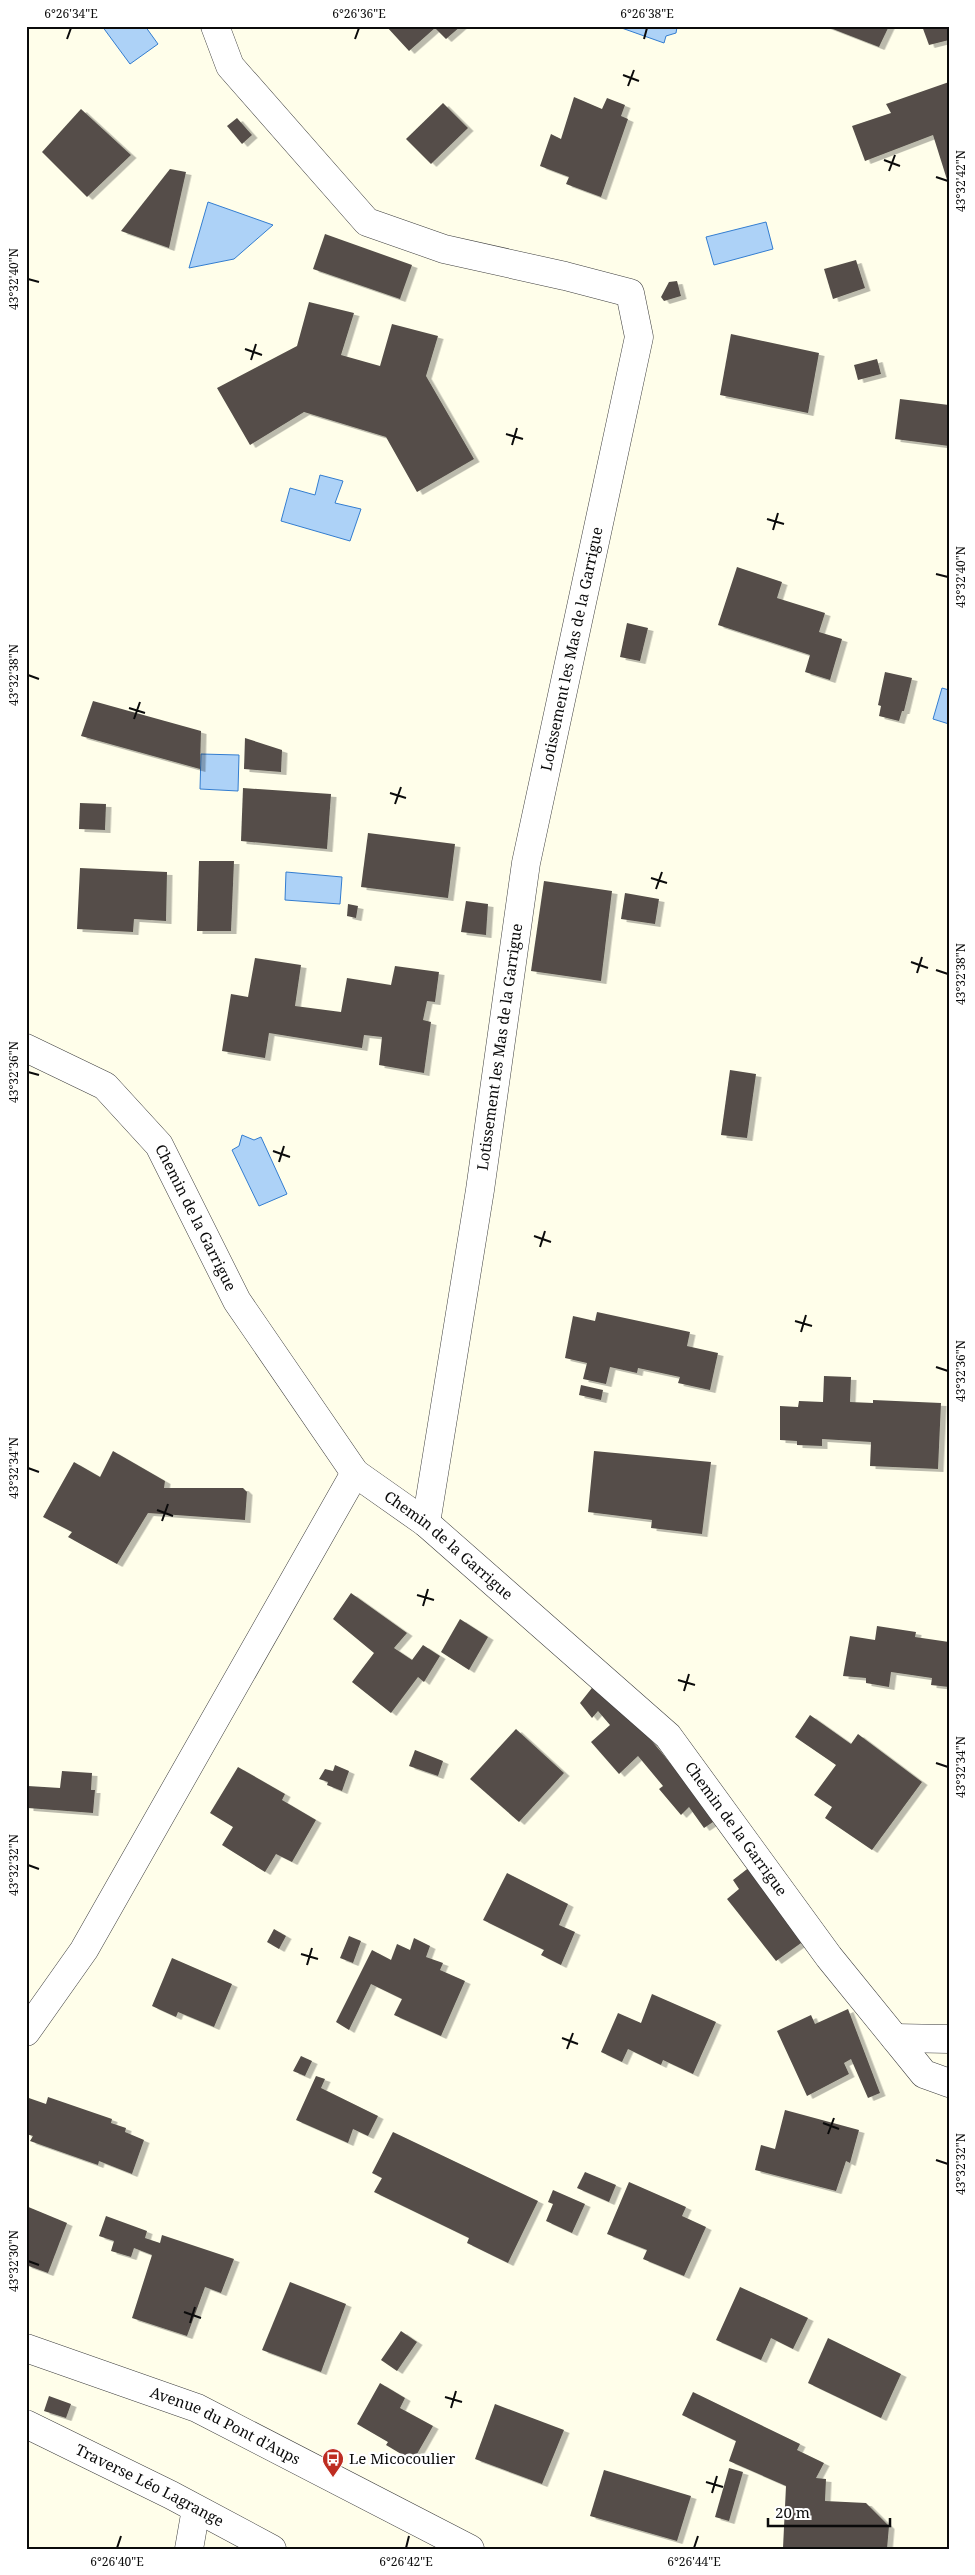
<svg xmlns="http://www.w3.org/2000/svg" width="975" height="2575" viewBox="0 0 975 2575" font-family="'Noto Serif',serif">
	<defs>
		<filter id="shadow"><feDropShadow dx="5.5" dy="3" stdDeviation="0" flood-color="#0004"/></filter>
	</defs>
	<rect width="100%" height="100%" fill="#fffeea"/>
	<g fill="#add2f7" stroke="#337dd0">
		<path d="M102,26h43l13,18 -28,20z"/>
		<path d="M616,26h60l1,1 -1,6 -10,3 -2,7z"/>
		<path d="M208,202l65,23 -39,34 -45,9z"/>
		<path d="M766,222l7,27 -59,16 -8,-28z"/>
		<path d="M320,475l23,6 -8,22 26,6 -11,32 -69,-20 9,-33 25,7z"/>
		<path d="M942,688l7,2v34l-16,-5z"/>
		<path d="M201,754l38,1 -1,36 -38,-2z"/>
		<path d="M286,872l56,5 -2,27 -55,-4z"/>
		<path d="M242,1135l12,5 7,-3 26,57 -28,12 -27,-56 7,-4z"/>
	</g>
	<g fill="#544e48" filter="url(#shadow)">
		<path d="M386,26h75l-15,13 -11,-11 -26,23z"/>
		<path d="M825,26h64l-10,21z"/>
		<path d="M922,26h27v14l-20,5z"/>
		<path d="M949,82v104l-16,-51 -68,26 -13,-35 39,-13 -5,-9z"/>
		<path d="M574,97l28,12 5,-11 18,7 -4,11 7,3 -27,78 -35,-13 3,-7 -29,-11 11,-32 10,5z"/>
		<path d="M443,103l25,25 -37,36 -25,-25z"/>
		<path d="M81,109l50,46 -44,42 -45,-45z"/>
		<path d="M237,118l15,17 -10,9 -15,-18z"/>
		<path d="M170,169l16,3 -17,76 -48,-17z"/>
		<path d="M325,234l87,31 -12,34 -87,-30z"/>
		<path d="M856,260l9,28 -32,11 -9,-30z"/>
		<path d="M677,281l4,15 -17,5 -3,-4 8,-15z"/>
		<path d="M309,302l45,11 -13,42 39,11 12,-42 46,12 -12,40 48,83 -57,33 -31,-55 -82,-25 -54,33 -33,-57 80,-42z"/>
		<path d="M731,334l88,19 -11,60 -88,-18z"/>
		<path d="M877,359l4,15 -23,6 -4,-15z"/>
		<path d="M900,399l49,6v41l-54,-7z"/>
		<path d="M737,567l45,15 -5,16 48,15 -6,19 23,7 -12,41 -25,-8 5,-17 -92,-30z"/>
		<path d="M627,623l21,5 -8,33 -20,-4z"/>
		<path d="M885,672l27,6 -8,33h-2l-3,10 -20,-5 2,-10 -3,-1z"/>
		<path d="M93,701l108,30 -1,38 -119,-33z"/>
		<path d="M245,738l37,12 -1,22 -37,-3z"/>
		<path d="M243,788l88,6 -4,55 -86,-8z"/>
		<path d="M80,803l26,1 -1,26 -26,-1z"/>
		<path d="M368,833l87,11 -7,54 -87,-11z"/>
		<path d="M199,861h35l-3,70h-34z"/>
		<path d="M80,868l87,4 -1,49 -32,-2 -1,13 -56,-3z"/>
		<path d="M544,881l68,10 -11,90 -70,-10z"/>
		<path d="M625,893l34,6 -4,25 -34,-5z"/>
		<path d="M466,901l22,3 -2,31 -25,-3z"/>
		<path d="M348,904l10,2 -2,12 -9,-2z"/>
		<path d="M255,958l46,7 -6,41 46,6 6,-34 44,7 4,-19 44,6 -4,30 -8,-1 -4,19 8,2 -7,51 -45,-8 3,-28 -18,-2 -2,13 -93,-15 -4,25 -43,-7 9,-57 17,3z"/>
		<path d="M730,1070l26,4 -9,64 -26,-3z"/>
		<path d="M597,1312l93,20 -3,14 31,7 -8,37 -32,-7 2,-6 -42,-9 -1,5 -27,-6 -4,17 -23,-5 4,-16 -22,-5 8,-42 22,5z"/>
		<path d="M824,1376l27,1 -1,25 23,1v-3l68,3 -3,66 -68,-3 1,-24 -49,-3v7l-25,-1v-4l-17,-1v-34l18,1 1,-6 24,1z"/>
		<path d="M581,1385l22,5 -2,10 -22,-5z"/>
		<path d="M113,1451l52,30 -1,7h79l4,4 -2,28 -97,-7 -31,51 -49,-27 4,-5 -29,-15 31,-55 26,15z"/>
		<path d="M594,1451l117,11 -9,72 -51,-6 1,-8 -64,-8z"/>
		<path d="M351,1593l56,40 -13,15 18,12 11,-15 17,11 -16,26 -6,-5 -27,36 -39,-31 22,-29 -41,-34z"/>
		<path d="M460,1619l28,18 -19,33 -28,-18z"/>
		<path d="M877,1626l39,6 -1,5 34,5v45l-18,-2 1,-7 -41,-6 -2,15 -23,-4v-5l-23,-2 7,-40 25,4z"/>
		<path d="M599,1679l63,74 54,67 -12,8 -15,-21 -8,8 -22,-26 4,-3 -25,-30 -19,18 -28,-32 19,-17 -12,-14 -6,7 -12,-15z"/>
		<path d="M810,1715l41,29 7,-10 64,48 -50,68 -47,-32 7,-11 -18,-12 22,-30 -41,-28z"/>
		<path d="M516,1729l48,44 -45,49 -49,-43z"/>
		<path d="M415,1750l28,11 -5,15 -29,-10z"/>
		<path d="M335,1765l14,6 -7,20 -15,-6 1,-3 -9,-3 6,-10 8,2z"/>
		<path d="M238,1767l47,27 -3,6 34,20 -24,42 -16,-8 -11,18 -43,-27 11,-18 -23,-14z"/>
		<path d="M62,1771l30,2 -1,17h4l-2,23 -65,-5v-22l32,2z"/>
		<path d="M751,1866l57,72 -32,23 -49,-62 12,-10 -6,-9z"/>
		<path d="M507,1873l61,31 -9,21 16,7 -14,33 -20,-10 3,-5 -61,-30z"/>
		<path d="M274,1929l12,7 -7,13 -12,-7z"/>
		<path d="M349,1936l12,5 -8,22 -13,-5z"/>
		<path d="M414,1938l16,8 -4,11 17,6 -3,7 25,11 -24,55 -47,-21 8,-16 -31,-15 -22,46 -13,-8 36,-72 19,10 6,-16 13,6z"/>
		<path d="M172,1958l60,26 -18,43 -36,-15 -2,5 -24,-11z"/>
		<path d="M652,1994l64,28 -23,52 -30,-14 -2,5 -33,-16 -6,13 -21,-10 17,-39 23,10z"/>
		<path d="M848,2009l32,84 -12,5 -17,-39 -7,4 5,11 -42,22 -30,-65 34,-16 4,9z"/>
		<path d="M301,2056l11,5 -7,15 -12,-5z"/>
		<path d="M316,2076l9,3 -4,9 57,28 -10,20 -15,-7 -5,14 -52,-23z"/>
		<path d="M26,2097l20,7 2,-7 64,22 -1,4 15,5 -1,4 19,8 -12,34 -33,-13 -1,4 -68,-24 3,-5 -7,-2z"/>
		<path d="M785,2110l74,20 -9,33 -4,-2 -10,30 -81,-21 6,-25 14,4z"/>
		<path d="M393,2132l145,69 -30,62 -41,-20 2,-5 -95,-46 8,-14 -10,-5z"/>
		<path d="M585,2172l31,13 -7,17 -32,-14z"/>
		<path d="M629,2182l57,25 -4,9 24,11 -22,49 -41,-17 4,-9 -40,-16z"/>
		<path d="M553,2190l32,14 -13,29 -26,-12 7,-17 -5,-2z"/>
		<path d="M26,2206l41,17 -19,50 -22,-8z"/>
		<path d="M106,2216l41,15 -2,7 15,5 2,-8 72,24 -13,34 -16,-6 -18,49 -55,-18 20,-63 -18,-7 -3,9 -20,-6 3,-10 -15,-5z"/>
		<path d="M290,2282l56,22 -25,68 -59,-22z"/>
		<path d="M740,2287l68,31 -15,31 -22,-11 -10,22 -45,-20z"/>
		<path d="M401,2331l16,11 -20,29 -16,-11z"/>
		<path d="M828,2338l73,36 -20,44 -73,-35z"/>
		<path d="M380,2383l25,15 -5,10 33,18 -20,35 -27,-16 2,-3 -31,-18z"/>
		<path d="M693,2392l107,52 -3,6 27,13 -8,15 10,1 -1,22 41,2 23,23 -2,23 -104,-1 3,-62 -57,-25 7,-20 -54,-26z"/>
		<path d="M49,2396l22,8 -5,14 -22,-7z"/>
		<path d="M495,2404l69,26 -22,54 -67,-25z"/>
		<path d="M729,2468l14,4 -14,49 -14,-4z"/>
		<path d="M604,2470l87,26 -14,45 -87,-25z"/>
	</g>
	<g fill="none" stroke-linecap="round" stroke-linejoin="round">
		<g stroke="#3e3e3e" stroke-width="29">
			<g id="minor">
				<path d="M215,26l15,40 137,156 77,27 121,27 65,17 9,44 -113,526 -46,327 -54,333"/>
				<path id="s1" d="M26,1048l79,38 54,59 78,156 118,172 71,50 242,213 161,221 95,117 25,9"/>
				<path d="M26,2032l58,-82 271,-477"/>
				<path d="M895,2038l54,1"/>
				<path id="s2" d="M26,2348l171,60 273,141"/>
				<path id="s3" d="M26,2424l145,71 101,54"/>
				<path d="M189,2549l7,-40"/>
			</g>
		</g>
		<use href="#minor" stroke="#fff" stroke-width="28"/>
	</g>
	<path fill="none" stroke="#0b0b0b" stroke-width="2" d="M67,39l4,-11M355,39l4,-11M644,39l3,-11M623,75l16,6M628,86l6,-16M884,160l16,6M889,171l6,-16M936,177l12,4M28,279l11,3M245,349l17,6M251,360l5,-16M506,434l17,5M512,445l5,-17M767,519l17,5M773,530l5,-17M936,574l12,3M28,675l11,4M129,708l16,5M134,719l6,-17M390,793l16,5M395,804l6,-17M651,878l16,5M656,889l6,-17M911,962l17,6M936,970l12,4M917,973l5,-16M28,1072l11,3M273,1151l17,6M279,1162l5,-16M534,1236l17,6M540,1247l5,-16M795,1321l17,5M801,1332l5,-17M936,1367l12,4M28,1468l11,4M157,1510l16,6M162,1521l6,-17M417,1595l17,5M423,1606l5,-17M678,1680l17,5M684,1691l5,-17M936,1763l12,4M28,1865l11,4M301,1954l17,5M307,1965l5,-17M562,2038l16,6M567,2049l6,-16M823,2123l16,6M828,2134l6,-16M936,2160l12,4M28,2261l11,4M184,2312l17,6M190,2323l5,-16M445,2397l17,5M451,2408l5,-17M706,2482l17,5M712,2493l5,-17M117,2548l4,-12M406,2548l3,-12M694,2548l4,-12"/>
	<defs>
		<g id="bus-pin" transform="scale(1.125)"><path d="M0 17L-7.5 6A9.5 9.5 0 1 1 7.5 6Z" fill="#be2d21" stroke="#fff"/><path d="M-5-6H5V4H4V6H2V4H-2V6H-4V4H-5ZM-3.5-4V0h7V-4ZM-3.5 1.2v1.5H-2V1.2ZM2 1.2v1.5H3.5V1.2Z" fill="#fff"/></g>
	</defs>
	<g fill-rule="evenodd">
		<use href="#bus-pin" x="333" y="2459"/>
	</g>
	<g text-anchor="middle" stroke-width="5" stroke-linejoin="round" paint-order="stroke">
		<g font-size="15" fill="#0b0b0b" stroke="#fff">
			<text transform="translate(572 649) rotate(-78)" y="5">Lotissement les Mas de la Garrigue</text>
			<text transform="translate(500 1047) rotate(-82)" y="5">Lotissement les Mas de la Garrigue</text>
			<text dy="5" stroke="none"><textPath href="#s1" startOffset="249">Chemin de la Garrigue</textPath></text>
			<text dy="5" stroke="none"><textPath href="#s1" startOffset="669">Chemin de la Garrigue</textPath></text>
			<text dy="5" stroke="none"><textPath href="#s1" startOffset="1075">Chemin de la Garrigue</textPath></text>
			<text dy="5" stroke="none"><textPath href="#s2" startOffset="214">Avenue du Pont d'Aups</textPath></text>
			<text dy="5" stroke="none"><textPath href="#s3" startOffset="138">Traverse Léo Lagrange</textPath></text>
		</g>
		<g font-size="15" fill="#0b0b0b" stroke="#fff" text-anchor="start">
			<text x="349" y="2464">Le Micocoulier</text>
		</g>
	</g>
	<rect width="975" height="2575" fill="none" stroke="#ffffff" stroke-width="55"/>
	<path d="M768 2518v8h122v-8" fill="none" stroke="#0b0b0b" stroke-width="2.5"/>
	<text x="775" y="2518" font-size="15" fill="#0b0b0b" stroke="#ffffff" stroke-width="4" paint-order="stroke">20 m</text>
	<rect x="28" y="28" width="920" height="2520" fill="none" stroke="#0b0b0b" stroke-width="2"/>
	<g font-size="12" text-anchor="middle" fill="#0b0b0b">
		<text x="71" y="18">6°26'34"E</text>
		<text x="359" y="18">6°26'36"E</text>
		<text x="647" y="18">6°26'38"E</text>
		<text transform="translate(961 181) rotate(-90)" y="4">43°32'42"N</text>
		<text transform="translate(14 279) rotate(-90)" y="4">43°32'40"N</text>
		<text transform="translate(961 577) rotate(-90)" y="4">43°32'40"N</text>
		<text transform="translate(14 675) rotate(-90)" y="4">43°32'38"N</text>
		<text transform="translate(961 974) rotate(-90)" y="4">43°32'38"N</text>
		<text transform="translate(14 1072) rotate(-90)" y="4">43°32'36"N</text>
		<text transform="translate(961 1371) rotate(-90)" y="4">43°32'36"N</text>
		<text transform="translate(14 1468) rotate(-90)" y="4">43°32'34"N</text>
		<text transform="translate(961 1767) rotate(-90)" y="4">43°32'34"N</text>
		<text transform="translate(14 1865) rotate(-90)" y="4">43°32'32"N</text>
		<text transform="translate(961 2164) rotate(-90)" y="4">43°32'32"N</text>
		<text transform="translate(14 2261) rotate(-90)" y="4">43°32'30"N</text>
		<text x="117" y="2566">6°26'40"E</text>
		<text x="406" y="2566">6°26'42"E</text>
		<text x="694" y="2566">6°26'44"E</text>
	</g>
</svg>
